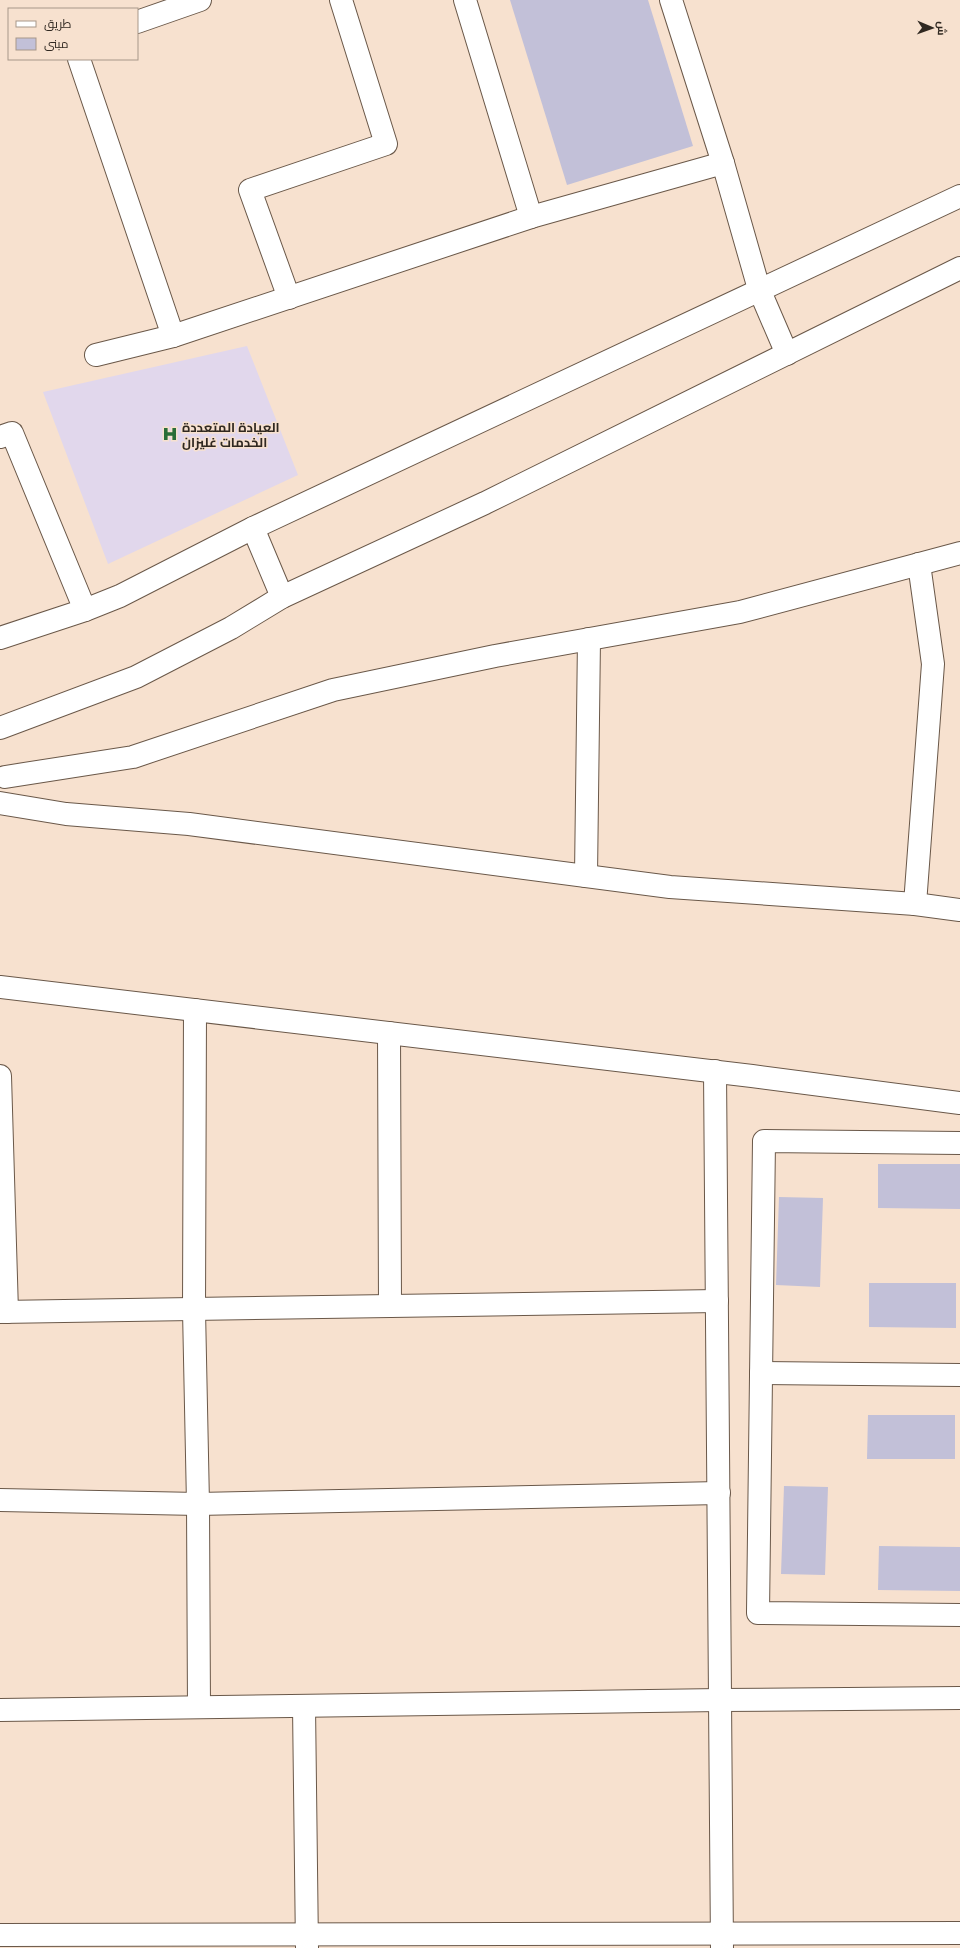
<svg xmlns="http://www.w3.org/2000/svg" width="960" height="1948" viewBox="0 0 960 1948" font-family="Roboto,Cairo,sans-serif">
	<rect width="100%" height="100%" fill="#f7e1cf"/>
	<path fill="#e1d7ec" d="M247,346l51,129 -190,89 -65,-172z"/>
	<g fill="#c2c0d8">
		<path d="M510,0h138l45,146 -126,39z"/>
		<path d="M878,1164h82v45l-82,-1z"/>
		<path d="M779,1197l44,1 -3,89 -44,-2z"/>
		<path d="M869,1283h87v45l-87,-1z"/>
		<path d="M868,1415h87v44h-88z"/>
		<path d="M784,1486l44,1 -3,88 -44,-1z"/>
		<path d="M879,1546l81,1v44l-82,-1z"/>
	</g>
	<g fill="none" stroke-linecap="round" stroke-linejoin="round">
		<g stroke="#6a5849" stroke-width="24">
			<g id="street">
				<path d="M465,0l66,217"/>
				<path d="M671,0l52,163 36,126 28,65"/>
				<path d="M137,22l63,-22"/>
				<path d="M79,59l94,277"/>
				<path d="M289,298l-39,-108 136,-46 -45,-144"/>
				<path d="M96,355l77,-19 358,-119 192,-54"/>
				<path d="M0,437l12,-4 73,177"/>
				<path d="M253,528l29,69"/>
				<path d="M0,638l85,-28 35,-14 133,-68 707,-332"/>
				<path d="M0,728l136,-51 95,-49 51,-31 203,-94 475,-235"/>
				<path d="M5,777l128,-20 200,-67 162,-34 245,-44 220,-59"/>
				<path d="M0,803l66,11 123,10 481,63 245,17 45,6"/>
				<path d="M586,876l3,-237"/>
				<path d="M915,904l18,-240 -14,-100"/>
				<path d="M0,987l752,89 208,27"/>
				<path d="M195,1010l-1,300 4,194 1,203"/>
				<path d="M389,1033l1,273"/>
				<path d="M715,1071l7,877"/>
				<path d="M0,1076l7,236"/>
				<path d="M960,1143l-196,-2 -6,472 202,2"/>
				<path d="M0,1312l717,-11"/>
				<path d="M761,1373l199,2"/>
				<path d="M0,1500l198,4 521,-11"/>
				<path d="M304,1706l3,242"/>
				<path d="M0,1710l720,-10 240,-2"/>
				<path d="M0,1935l960,-2"/>
			</g>
		</g>
		<use href="#street" stroke="#fff" stroke-width="22"/>
	</g>
	<defs>
		<g id="hospital-bare" transform="scale(1.2)"><path d="M-5-5h3v3.5h4V-5h3V5h-3V1.5h-4V5h-3Z" fill="#296d38" stroke="#f7e1cf" stroke-width="2.5" paint-order="stroke"/></g>
	</defs>
	<g fill-rule="evenodd">
		<use href="#hospital-bare" x="170" y="434"/>
	</g>
	<g text-anchor="middle" stroke-width="3" stroke-linejoin="round" paint-order="stroke">
		<g font-size="13" font-weight="bold" fill="#302821" stroke="#f7e1cf" text-anchor="start">
			<text x="182" y="432">العيادة المتعددة<tspan x="182" dy="15">الخدمات غليزان</tspan></text>
		</g>
	</g>
	<rect x="8" y="8" width="130" height="52" fill="#f7e1cf" stroke="#a79789"/>
	<rect x="16" y="21" width="20" height="6" fill="#ffffff" stroke="#a79789"/>
	<text x="44" y="28" font-size="12" fill="#302821">طريق</text>
	<rect x="16" y="38" width="20" height="12" fill="#c2c0d8" stroke="#a79789"/>
	<text x="44" y="48" font-size="12" fill="#302821">مبنى</text>
	<g transform="translate(932 28) rotate(92)" stroke="#f7e1cf" stroke-width="3" paint-order="stroke">
	<path d="M0-3L7 15L0 10L-7 15Z" fill="#302821"/>
	<text y="-6" font-size="11" font-weight="bold" text-anchor="middle" fill="#302821">ش</text>
	</g>
</svg>
